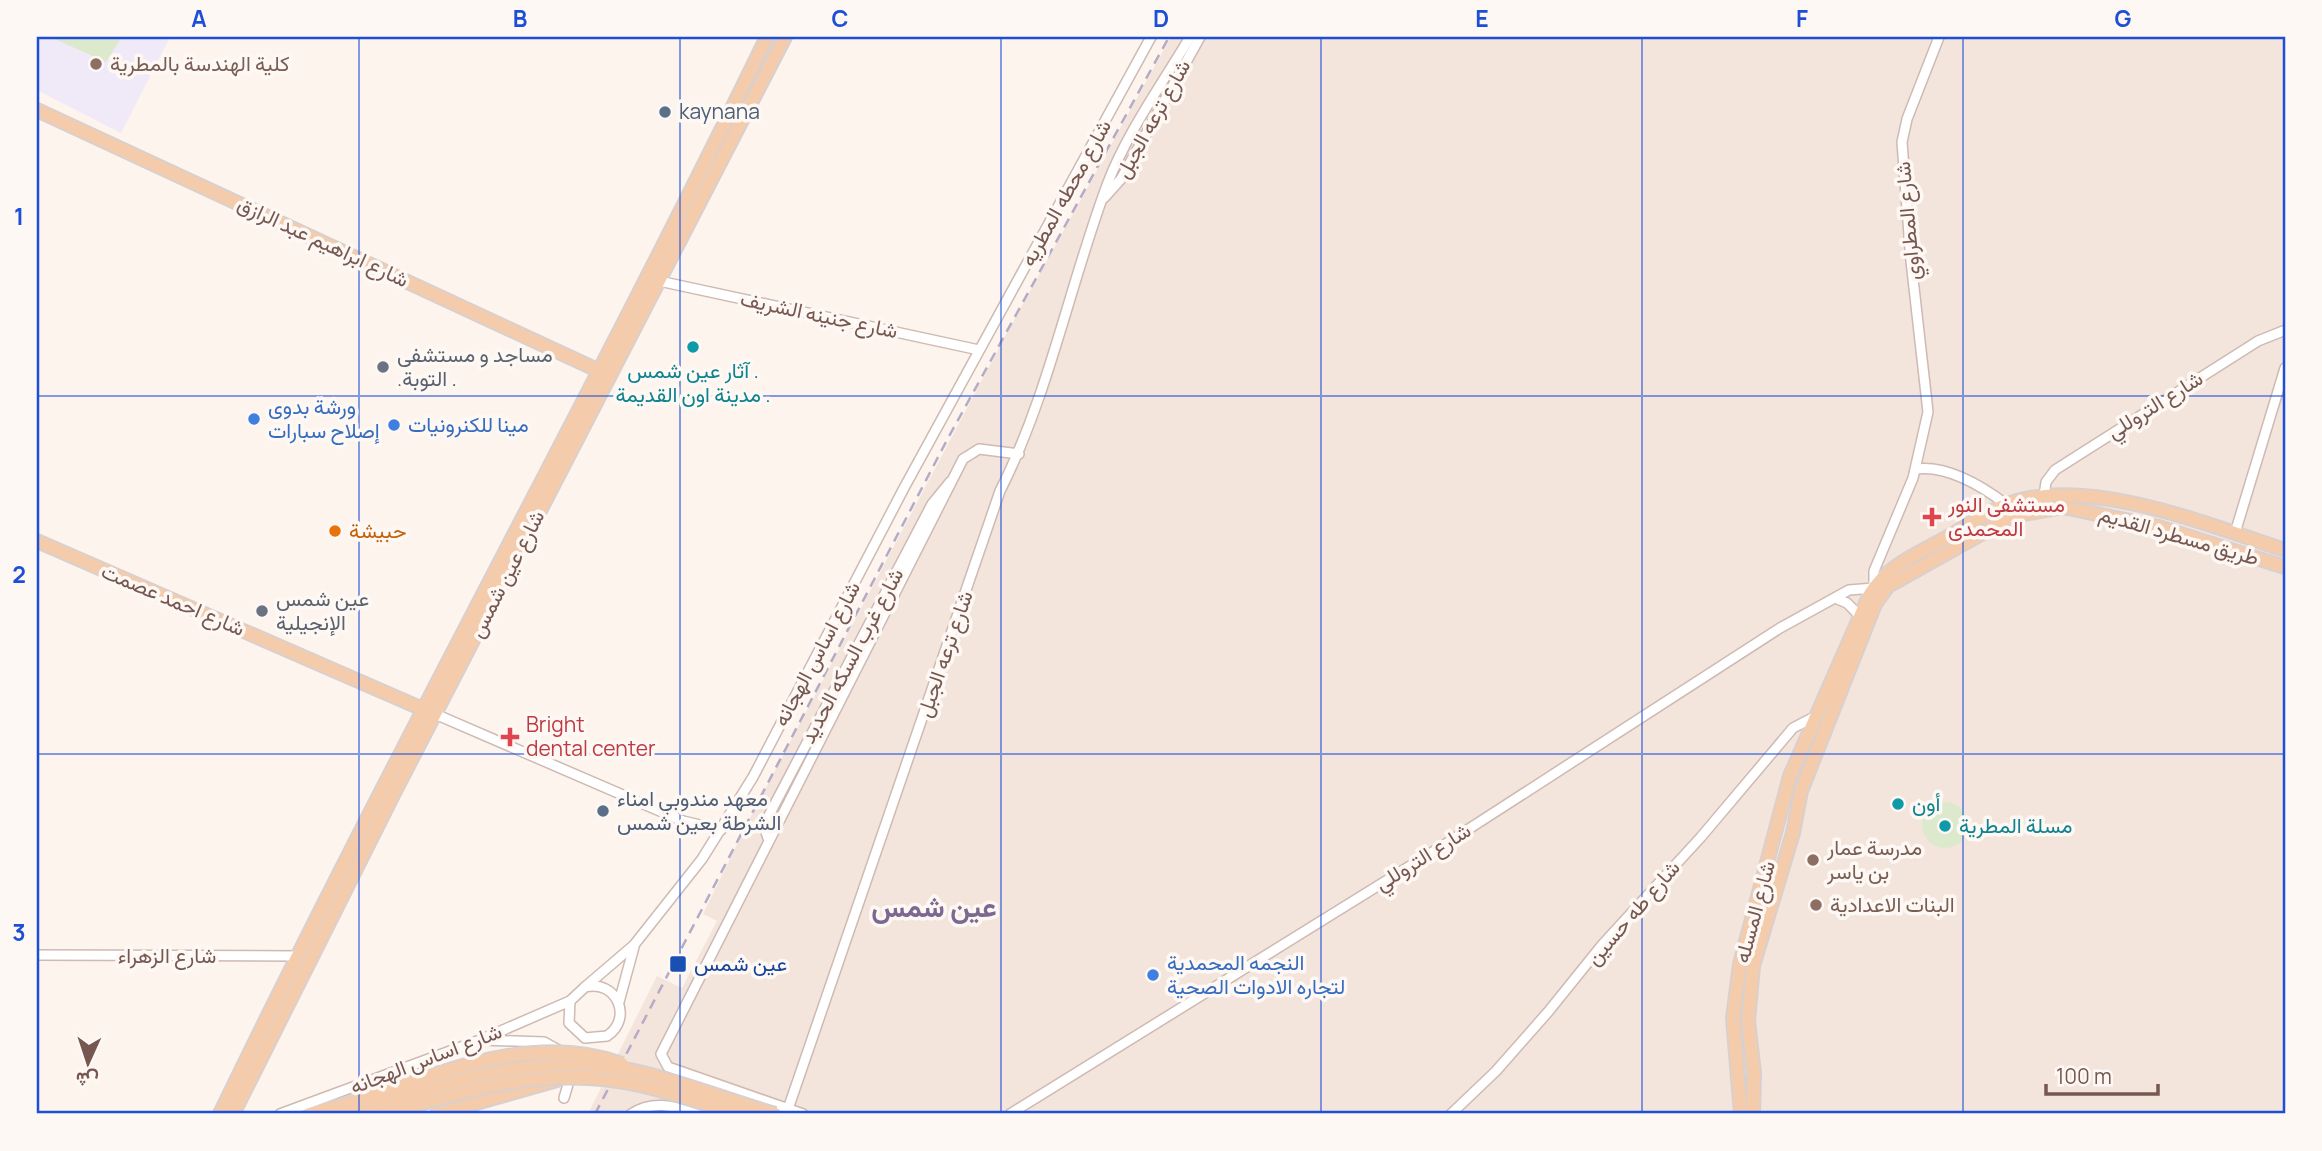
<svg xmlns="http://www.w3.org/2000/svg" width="2322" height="1151" viewBox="0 0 2322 1151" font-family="Manrope,Vazirmatn,sans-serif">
	<rect width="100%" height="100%" fill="#fcf4ed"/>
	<path fill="#f3e4dc" d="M1171,37h1114v1077h-1697l69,-138 25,12 35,-67 -14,-7 49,-100 256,-483z"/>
	<path fill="#f0e9f8" d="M37,37h133l-49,96 -84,-43z"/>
	<g fill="#dde9cc">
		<path d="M50,37h72l-16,25z"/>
		<circle cx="1945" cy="825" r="23"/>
	</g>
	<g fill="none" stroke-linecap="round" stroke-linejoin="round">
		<g stroke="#cebab3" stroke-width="12">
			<g id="minor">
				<path d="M1104,198l17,-19 79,-142"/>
				<path d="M659,281l320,69"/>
				<path d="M1916,469c32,-4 66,17 91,36"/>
				<path d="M2044,496l2,-14 9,-12 203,-129 25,-10"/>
				<path d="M2235,533l50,-165"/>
				<path d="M1835,598l12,5 13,13"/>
				<path d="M435,714l248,107 38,9"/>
				<path d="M768,838l-3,-9 2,-10 165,-315 18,-22"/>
				<path d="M37,955l259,1"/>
				<path d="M585,987l49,-42 68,-86 51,-82 151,-289 247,-451"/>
				<path d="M619,1002l15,-55"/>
				<path d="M481,1040l63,2 18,10"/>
				<path d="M564,1098l7,-24"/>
				<path d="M788,1109l212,-618c49,-97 69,-204 107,-306 19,-51 55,-101 83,-148"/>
				<path d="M280,1114l200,-74 90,-39 15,-14c31,-8 49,31 22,49l-22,2 -16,-15 1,-22"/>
				<path d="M631,1114c23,-15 45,-7 69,0"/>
				<path d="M803,1114l-135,-47 -7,-13 302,-595 16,-10 40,5"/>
				<path d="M1010,1114l437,-271 333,-215 69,-38 25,-2v-17l39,-93 15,-66 -17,-151 -9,-119 5,-23 32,-82"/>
				<path d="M1451,1114l45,-43 52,-59 54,-67 99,-108 92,-109 23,-12"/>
			</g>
		</g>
		<g stroke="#d9d0ce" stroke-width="16">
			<g id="major">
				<path d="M37,110l569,264"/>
				<path d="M37,541l388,169"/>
				<path d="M220,1114c175,-363 371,-715 547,-1077"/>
				<path d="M233,1114l161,-321 391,-756"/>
				<path d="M310,1114l40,-11"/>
				<path d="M437,1114l120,-34"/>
				<path d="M1741,1114l-8,-96 7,-54 50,-188 80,-182c18,-29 48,-40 76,-56 22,-12 46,-30 71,-37 80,-22 191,24 268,49"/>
				<path d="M1753,1114l1,-41 -6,-52 5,-55 40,-133 8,-42 74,-187 13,-18 125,-70 50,-9 96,20 126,40"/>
			</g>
		</g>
		<use href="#minor" stroke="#fff" stroke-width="9"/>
		<use href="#major" stroke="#f4ccac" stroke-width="12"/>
		<path stroke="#b5abc6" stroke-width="2.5" stroke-dasharray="10 7" stroke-linecap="butt" d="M595,1114l352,-674 222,-403"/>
		<g stroke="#d9d0ce" stroke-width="16" stroke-linecap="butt">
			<g id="major-bridge">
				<path d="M350,1103c87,-28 181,-72 272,-39"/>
				<path d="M347,1114c97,-30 193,-66 296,-41 44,11 88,28 132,41"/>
				<path d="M387,1114c84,-26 164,-49 252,-29 33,7 65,19 98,29"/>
			</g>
		</g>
		<use href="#major-bridge" stroke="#f4ccac" stroke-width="12"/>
	</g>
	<path fill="none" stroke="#1d4ed8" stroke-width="2" stroke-opacity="0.55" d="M359,37v1077M680,37v1077M1001,37v1077M1321,37v1077M1642,37v1077M1963,37v1077M37,396h2248M37,754h2248"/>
	<g fill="#8d6e63" stroke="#fef8f4" stroke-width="2.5">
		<circle cx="96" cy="64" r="7"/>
		<circle cx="1813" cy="860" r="7"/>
		<circle cx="1816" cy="905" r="7"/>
	</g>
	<g fill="#5c6f8a" stroke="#fef8f4" stroke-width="2.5">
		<circle cx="665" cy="112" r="7"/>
		<circle cx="603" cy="811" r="7"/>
	</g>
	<g fill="#0f9aa8" stroke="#fef8f4" stroke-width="2.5">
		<circle cx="693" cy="347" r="7"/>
		<circle cx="1898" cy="804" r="7"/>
		<circle cx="1945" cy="826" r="7"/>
	</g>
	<g fill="#6b7280" stroke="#fef8f4" stroke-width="2.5">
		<circle cx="383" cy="367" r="7"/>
		<circle cx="262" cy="611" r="7"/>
	</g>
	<g fill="#3f7fe0" stroke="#fef8f4" stroke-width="2.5">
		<circle cx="254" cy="419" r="7"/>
		<circle cx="394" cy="425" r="7"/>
		<circle cx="1153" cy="975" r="7"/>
	</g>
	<g fill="#e0444e" stroke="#fef8f4" stroke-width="2.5">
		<path d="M1928.5 506.5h7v7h7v7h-7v7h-7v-7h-7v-7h7z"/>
		<path d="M506.5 726.5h7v7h7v7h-7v7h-7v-7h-7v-7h7z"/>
	</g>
	<circle fill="#e8710a" stroke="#fef8f4" stroke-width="2.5" cx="335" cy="531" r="7"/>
	<rect fill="#1a4fb4" stroke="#fef8f4" stroke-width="2.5" x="669" y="955" width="18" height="18" rx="3.5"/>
	<g text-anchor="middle" stroke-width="7" stroke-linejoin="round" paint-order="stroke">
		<g font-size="21" fill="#785e54" stroke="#fef8f4" text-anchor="start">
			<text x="110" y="71">كلية الهندسة بالمطرية</text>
			<text x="1827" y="855">مدرسة عمار<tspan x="1827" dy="24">بن ياسر</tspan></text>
			<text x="1830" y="912">البنات الاعدادية</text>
		</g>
		<g font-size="21" fill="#4e5e75" stroke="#fef8f4" text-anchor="start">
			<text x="679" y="119">kaynana</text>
			<text x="617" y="806">معهد مندوبي امناء<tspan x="617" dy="24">الشرطة بعين شمس</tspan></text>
		</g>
		<g font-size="21" fill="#765851" stroke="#fef8f4">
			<text transform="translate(1153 119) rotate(-61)" y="7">شارع ترعه الجبل</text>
			<text transform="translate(1066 193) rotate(-61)" y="7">شارع محطه المطريه</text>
			<text transform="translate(1908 221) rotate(-95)" y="7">شارع المطراوي</text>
			<text transform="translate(323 242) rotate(25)" y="7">شارع ابراهيم عبد الرازق</text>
			<text transform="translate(819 315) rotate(12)" y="7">شارع جنينه الشريف</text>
			<text transform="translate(2155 405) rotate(-32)" y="7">شارع التروللي</text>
			<text transform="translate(2179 536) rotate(16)" y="7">طريق مسطرد القديم</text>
			<text transform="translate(507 574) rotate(-63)" y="7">شارع عين شمس</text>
			<text transform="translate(173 600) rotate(23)" y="7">شارع احمد عصمت</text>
			<text transform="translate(817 654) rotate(-62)" y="7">شارع اساس الهجانه</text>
			<text transform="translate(945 654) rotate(-71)" y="7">شارع ترعه الجبل</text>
			<text transform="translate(852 656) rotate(-62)" y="7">شارع غرب السكه الحديد</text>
			<text transform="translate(1423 857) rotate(-32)" y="7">شارع التروللي</text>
			<text transform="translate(1755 912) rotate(-75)" y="7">شارع المسله</text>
			<text transform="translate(1633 913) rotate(-49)" y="7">شارع طه حسين</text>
			<text x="167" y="963">شارع الزهراء</text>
			<text transform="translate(426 1059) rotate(-21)" y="7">شارع اساس الهجانه</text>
		</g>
		<g font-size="21" fill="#5b616d" stroke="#fef8f4" text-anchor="start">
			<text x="397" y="362">مساجد و مستشفى<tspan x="397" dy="24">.التوبة .</tspan></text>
			<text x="276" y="606">عين شمس<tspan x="276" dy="24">الإنجيلية</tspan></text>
		</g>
		<g font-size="21" fill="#0d838f" stroke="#fef8f4" text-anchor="start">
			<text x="693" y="378" text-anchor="middle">آثار عين شمس .<tspan x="693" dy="24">مدينة اون القديمة .</tspan></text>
			<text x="1912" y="811">أون</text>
			<text x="1959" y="833">مسلة المطرية</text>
		</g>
		<g font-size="21" fill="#366cbe" stroke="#fef8f4" text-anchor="start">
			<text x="268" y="414">ورشة بدوى<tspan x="268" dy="24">إصلاح سبارات</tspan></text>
			<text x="408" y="432">مينا للكنرونيات</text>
			<text x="1167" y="970">النجمه المحمدية<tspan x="1167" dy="24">لتجاره الادوات الصحية</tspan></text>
		</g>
		<g font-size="21" fill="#be3a42" stroke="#fef8f4" text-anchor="start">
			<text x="1948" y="512">مستشفى النور<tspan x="1948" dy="24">المحمدى</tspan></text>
			<text x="526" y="732">Bright<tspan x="526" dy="24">dental center</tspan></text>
		</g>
		<g font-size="21" fill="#c56008" stroke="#fef8f4" text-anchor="start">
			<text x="349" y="538">حبيشة</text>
		</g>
		<g font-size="21" fill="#164399" stroke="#fef8f4" text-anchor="start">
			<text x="694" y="971">عين شمس</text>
		</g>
		<g font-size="28" font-weight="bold" fill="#7c6991" stroke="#fef8f4">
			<text x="934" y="917">عين شمس</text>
		</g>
	</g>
	<rect width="2322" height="1151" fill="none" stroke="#fef8f4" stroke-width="77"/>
	<g transform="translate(88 1063) rotate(183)" stroke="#fef8f4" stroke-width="5" paint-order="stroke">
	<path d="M0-5L12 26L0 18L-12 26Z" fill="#765851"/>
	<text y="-10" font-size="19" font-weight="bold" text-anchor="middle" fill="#765851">ش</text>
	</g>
	<path d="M2046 1084v10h112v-10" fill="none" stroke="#765851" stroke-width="3.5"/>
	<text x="2056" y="1084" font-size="21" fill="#765851" stroke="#fef8f4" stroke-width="5" paint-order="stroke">100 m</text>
	<rect x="38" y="38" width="2246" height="1074" fill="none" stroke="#1d4ed8" stroke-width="2.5"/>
	<g font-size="23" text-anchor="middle" font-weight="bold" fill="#1d4ed8">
		<text x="199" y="27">A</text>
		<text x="520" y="27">B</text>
		<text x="840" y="27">C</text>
		<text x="1161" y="27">D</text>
		<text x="1482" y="27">E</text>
		<text x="1802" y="27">F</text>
		<text x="2123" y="27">G</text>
		<text x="19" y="225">1</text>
		<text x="19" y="583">2</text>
		<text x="19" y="941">3</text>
	</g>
</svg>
